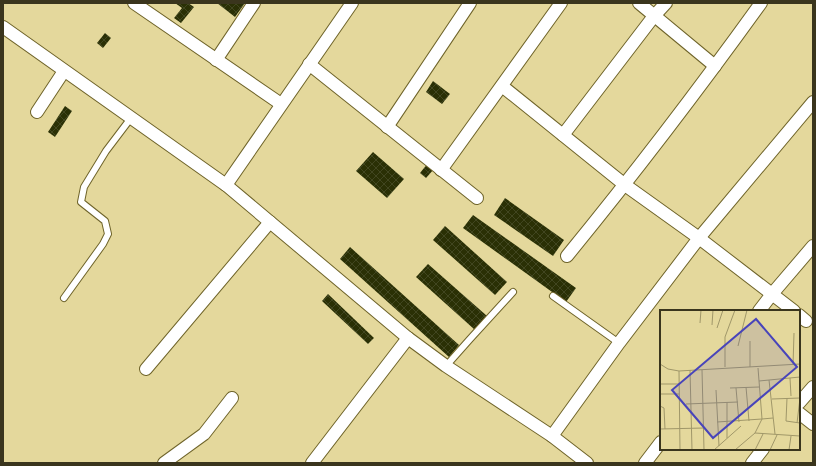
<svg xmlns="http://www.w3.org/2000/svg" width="816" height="466" viewBox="0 0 816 466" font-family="'PT Sans',sans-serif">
	<defs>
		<pattern id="building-cross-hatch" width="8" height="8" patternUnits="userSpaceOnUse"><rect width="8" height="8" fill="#2a3005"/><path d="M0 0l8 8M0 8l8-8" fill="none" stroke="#414620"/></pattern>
	</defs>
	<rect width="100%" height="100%" fill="#e4d89c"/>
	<g fill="url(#building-cross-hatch)">
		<path d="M175,3h13l6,4 -13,16 -7,-5 8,-10z"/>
		<path d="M217,3h28l-10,14z"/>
		<path d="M105,33l6,5 -8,10 -6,-5z"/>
		<path d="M433,81l17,13 -8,10 -16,-12z"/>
		<path d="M65,106l7,5 -17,26 -7,-5z"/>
		<path d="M373,152l31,27 -17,19 -31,-27z"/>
		<path d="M428,163l6,6 -8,9 -6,-5z"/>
		<path d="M505,198l59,42 -11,16 -59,-41z"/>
		<path d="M473,215l103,73 -10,14 -103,-74z"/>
		<path d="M445,226l62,56 -12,13 -62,-55z"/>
		<path d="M350,247l109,98 -10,12 -109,-98z"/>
		<path d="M428,264l59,52 -12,14 -59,-53z"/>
		<path d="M328,294l46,44 -6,6 -46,-43z"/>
	</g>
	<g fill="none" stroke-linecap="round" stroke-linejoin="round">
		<g stroke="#6f642a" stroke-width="8">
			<g id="service">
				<path d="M553,296l66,47"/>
				<path d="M64,298l39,-54 5,-10 -3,-13 -24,-19 3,-15 22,-36 25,-33"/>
				<path d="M446,366l24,-27 43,-47"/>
			</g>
		</g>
		<g stroke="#6f642a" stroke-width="14">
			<g id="minor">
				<path d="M134,3l147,101"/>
				<path d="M639,3l76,63"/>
				<path d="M3,27l223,158 182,153 38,28 106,70 35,27"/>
				<path d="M216,60l38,-57"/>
				<path d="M309,64l168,134"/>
				<path d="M502,86l123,99 74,53 95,73"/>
				<path d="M37,112l27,-41"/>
				<path d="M387,127l83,-124"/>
				<path d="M563,135l91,-119 12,-13"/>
				<path d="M441,170l120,-167"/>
				<path d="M226,185l126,-182"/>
				<path d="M567,256c68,-83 132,-167 194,-253"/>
				<path d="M759,311l13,-17 41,-48"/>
				<path d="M799,315l7,6"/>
				<path d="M146,369l124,-147"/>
				<path d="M799,403l14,-16"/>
				<path d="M799,413l14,11"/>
				<path d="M552,436l67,-93 80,-105 114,-136"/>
				<path d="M164,463l40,-29 28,-36"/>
				<path d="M312,463l96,-125"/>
				<path d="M645,463l16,-21"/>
				<path d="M752,463l11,-14"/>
			</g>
		</g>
		<use href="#service" stroke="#fff" stroke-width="6"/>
		<use href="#minor" stroke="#fff" stroke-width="12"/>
	</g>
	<g transform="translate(660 310)">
		<rect width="140" height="140" fill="#e4d89c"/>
		<path fill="none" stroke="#a09769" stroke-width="1" d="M40,13l1,-13M52,15l1,-15M57,18l6,-18M78,36l9,-36M0,54l8,5 11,2 121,-7M133,55l1,-32M65,57v-30l10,-27M90,57v-26M30,60l2,80M42,60l2,80M19,61l1,79M130,68l1,18M109,70l6,54M99,71l41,-4M0,74h19M86,77l3,34M70,78l29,-1M76,78l3,34M56,80l3,56M0,84h19M127,88l-1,23 14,2M112,89l28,-1M67,92v36M26,94l52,-2M0,96l4,2 1,21M57,112l45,-3 -4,-51M137,113l3,-25M0,119l44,-1M95,123l7,-14 11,-1M54,140l27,-24M75,140l20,-17 45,3M95,140l8,-16M110,140l7,-15M129,140l2,-14"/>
		<path fill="#4844ba" fill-opacity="0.15" stroke="#4844ba" stroke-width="2" d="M96,9l41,48 -84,71 -41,-48z"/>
		<rect width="140" height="140" fill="none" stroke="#3a351d" stroke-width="2"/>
	</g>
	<rect width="816" height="466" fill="none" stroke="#3a351d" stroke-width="8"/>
</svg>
